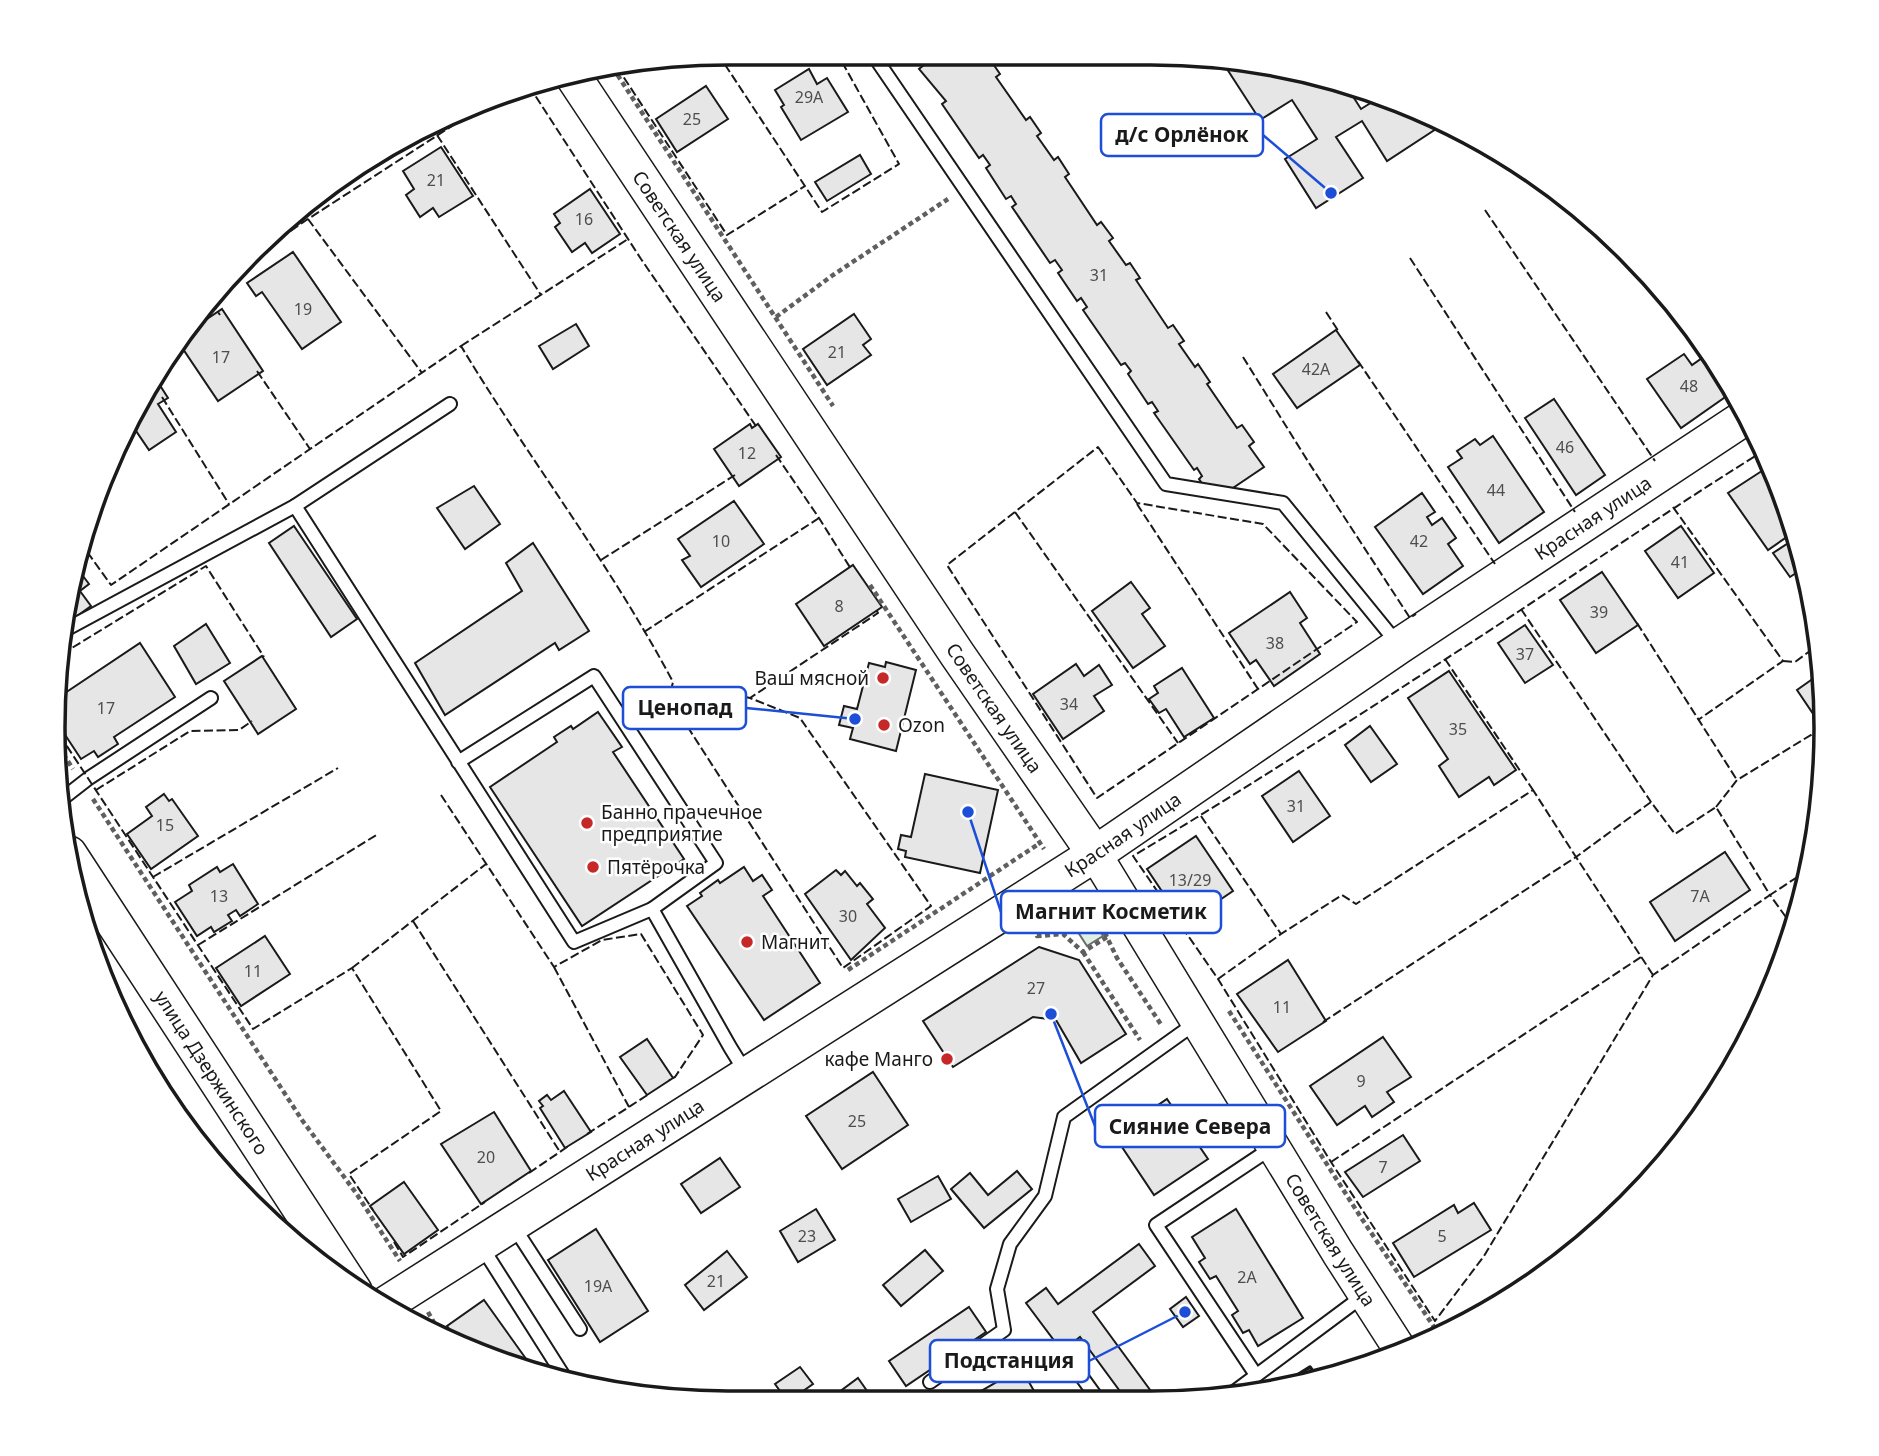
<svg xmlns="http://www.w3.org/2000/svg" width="1879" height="1456" viewBox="0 0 1879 1456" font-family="'Noto Sans',sans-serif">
	<rect width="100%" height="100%" fill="#fff"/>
	<path fill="#e0efe3" stroke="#6a6a6a" stroke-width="2" d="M1080,908l14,12 9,16 -16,10 -13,-20z"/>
	<g fill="#e6e6e6" stroke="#1a1a1a" stroke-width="2">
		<path d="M939,53h42l5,8 3,-3 11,16 -4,3 30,43 4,-3 11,16 -4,3 17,24 4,-3 11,17 -4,3 32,48 4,-3 12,16 -4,3 17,24 4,-2 10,15 -4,2 32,48 5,-3 11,16 -5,3 16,23 3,-3 12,18 -3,2 30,44 5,-3 12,17 -5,4 15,21 -46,31h-6l-13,-19 3,-3 -5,-8 -3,2 -40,-57 4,-2 -6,-9 -4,2 -20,-30 3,-3 -6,-8 -4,2 -38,-55 4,-3 -6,-9 -4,3 -19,-28 4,-3 -7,-10 -5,3 -38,-56 4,-3 -5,-8 -5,3 -20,-31 4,-3 -7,-10 -4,3 -37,-54 4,-3 -27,-32z"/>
		<path d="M1237,62l108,22 16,25 21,-13 49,26 5,7 -49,32 -25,-40 -26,16 27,41 -47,30 -31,-49 32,-20 -25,-39 -32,20 -33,-51z"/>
		<path d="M809,69l8,15 10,-6 21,34 -47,28 -20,-33 3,-2 -9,-15z"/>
		<path d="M706,86l22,33 -51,33 -21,-33z"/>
		<path d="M441,147l32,49 -34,21 -6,-9 -13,9 -14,-22 8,-6 -11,-18z"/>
		<path d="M860,155l11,19 -44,27 -12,-19z"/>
		<path d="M590,189l30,45 -28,19 -7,-10 -13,9 -17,-25 5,-4 -6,-9z"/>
		<path d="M293,252l48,70 -39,27 -40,-57 -6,4 -9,-13z"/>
		<path d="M222,309l41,62 -45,30 -39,-58 10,-12z"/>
		<path d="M854,314l17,25 -8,6 8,10 -44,30 -24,-36z"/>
		<path d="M576,324l13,22 -36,23 -14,-23z"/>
		<path d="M1336,330l24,35 -63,43 -24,-34z"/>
		<path d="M1684,354l8,11 13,-9 26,37 -50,35 -34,-49z"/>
		<path d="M154,376l14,22 -10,6 18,28 -27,18 -15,-22 -4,3 -3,-3 16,-37z"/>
		<path d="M1554,399l51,76 -29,20 -51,-77z"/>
		<path d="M750,424l2,4 6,-4 23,33 -42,29 -25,-37z"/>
		<path d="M1493,436l51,76 -45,31 -51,-76 14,-9 -5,-7 18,-12 5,6z"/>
		<path d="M1771,465l5,7 18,60 -26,18 -40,-57z"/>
		<path d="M474,486l26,38 -35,25 -28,-41z"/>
		<path d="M1422,493l13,19 -8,5 5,8 10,-7 14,20 -8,6 15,22 -40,28 -48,-67z"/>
		<path d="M734,501l30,43 -63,43 -19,-27 8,-4 -12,-17z"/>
		<path d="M294,526l63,93 -26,18 -62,-94z"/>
		<path d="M1681,526l33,47 -36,25 -33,-47z"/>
		<path d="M1796,538l9,29 -15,10 -17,-24z"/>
		<path d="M533,543l56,88 -30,19 -4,-7 -110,72 -30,-52 107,-72 -16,-28z"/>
		<path d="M74,564l15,20 -9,7 11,15 -25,18z"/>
		<path d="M853,565l29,42 -58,39 -28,-42z"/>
		<path d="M1602,572l36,53 -42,28 -36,-53z"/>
		<path d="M1131,582l19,26 -8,6 23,32 -32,22 -41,-57z"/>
		<path d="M1290,592l17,26 -7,5 20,31 -46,32 -18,-26 -6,4 -21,-31z"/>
		<path d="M206,624l24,39 -34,21 -22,-38z"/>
		<path d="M1525,625l28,40 -28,18 -27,-40z"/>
		<path d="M140,643l35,54 -61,40 4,7 -20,13 -4,-6 -13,8 -27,-41 2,-19z"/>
		<path d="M262,656l34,53 -38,25 -34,-53z"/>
		<path d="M886,662l30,8 -20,81 -46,-12 3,-11 -14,-3 5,-19 13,3 12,-46 16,4z"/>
		<path d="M1076,664l8,12 15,-11 13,20 -18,11 10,15 -41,28 -30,-45z"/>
		<path d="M1182,668l32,50 -30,19 -18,-28 -7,4 -10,-14 9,-6 -4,-7z"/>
		<path d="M1449,671l67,99 -22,15 -5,-8 -30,20 -20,-31 9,-7 -40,-61z"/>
		<path d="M1821,673l5,51 -4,3 -25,-37z"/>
		<path d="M598,712l24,35 -9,5 71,107 -102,67 -92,-139 67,-45 -3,-5 17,-11 2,3z"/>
		<path d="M1370,726l27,38 -26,18 -26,-37z"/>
		<path d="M1299,771l31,45 -37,26 -31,-46z"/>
		<path d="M925,774l73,16 -18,83 -75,-16 1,-6 -8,-2 3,-14 10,2z"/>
		<path d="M164,794l5,7 3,-2 26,37 -47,33 -24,-35 25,-18 -6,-9z"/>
		<path d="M1196,836l37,55 -49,33 -37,-55z"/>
		<path d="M1725,852l25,38 -75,51 -25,-39z"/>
		<path d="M233,864l25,40 -18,12 -4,-6 -8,5 4,6 -18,11 -3,-5 -14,9 -22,-34 17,-11 -3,-6 28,-18 3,5z"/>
		<path d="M744,867l9,14 9,-6 10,15 -9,6 57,87 -56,37 -77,-114 15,-10 -2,-3 18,-13 2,3z"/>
		<path d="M836,870l5,5 4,-4 12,15 3,-3 13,16 -6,5 18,24 -34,32 -46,-66z"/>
		<path d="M265,936l25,38 -49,32 -25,-38z"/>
		<path d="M1039,947l40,13 47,74 -45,29 -25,-43 -23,-3 -80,50 -30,-46z"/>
		<path d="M1288,960l38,61 -48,31 -41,-58z"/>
		<path d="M1383,1037l28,40 -24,15 7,10 -22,15 -7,-11 -28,19 -27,-39z"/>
		<path d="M647,1039l26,39 -26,17 -27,-38z"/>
		<path d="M143,1052l99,143 -76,-92z"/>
		<path d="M873,1072l35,53 -66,44 -36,-53z"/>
		<path d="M564,1091l27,41 -26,16 -25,-40 3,-2 -4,-5 8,-6 4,5z"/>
		<path d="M1167,1099l41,60 -54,36 -40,-60z"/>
		<path d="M494,1112l37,59 -50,33 -40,-60z"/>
		<path d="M1403,1135l17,26 -57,36 -18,-25z"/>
		<path d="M720,1158l20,29 -39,26 -20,-29z"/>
		<path d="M1017,1171l15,18 -48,39 -33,-39 19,-16 18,22z"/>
		<path d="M938,1176l13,23 -40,23 -13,-23z"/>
		<path d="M404,1182l34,48 -34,24 -34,-48z"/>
		<path d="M1474,1203l17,27 -77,47 -21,-34 61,-38 4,8z"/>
		<path d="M816,1209l19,31 -37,22 -18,-31z"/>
		<path d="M1236,1209l67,109 -45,28 -9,-16 -6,3 -11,-18 6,-4 -22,-35 -6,3 -11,-17 6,-4 -13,-21z"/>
		<path d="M596,1229l52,82 -48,31 -52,-82z"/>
		<path d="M1139,1244l16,22 -62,46 63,86h-31l-45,-61 -18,14 -36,-48 20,-15 12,16z"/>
		<path d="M925,1250l18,21 -42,35 -18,-21z"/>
		<path d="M727,1251l20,26 -43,33 -19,-25z"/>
		<path d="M1186,1297l13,19 -16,11 -13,-18z"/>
		<path d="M484,1300l50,70 -64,-18 -6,-3 -17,-23z"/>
		<path d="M969,1307l17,25 -80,54 -17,-25z"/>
		<path d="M800,1367l13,17 -20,14h-8l-10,-14z"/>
		<path d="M1021,1368l17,30h-69z"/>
		<path d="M858,1378l14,20h-41z"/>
	</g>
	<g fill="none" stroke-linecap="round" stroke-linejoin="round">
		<g stroke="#1a1a1a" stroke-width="16">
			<g id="service">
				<path d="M872,53l294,431 117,19 114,140"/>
				<path d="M1044,53l3,5 7,-5"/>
				<path d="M295,506l279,436 78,-33 64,-46 -122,-187 -136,86"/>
				<path d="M65,630l230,-124 155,-102"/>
				<path d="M62,799l27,-21 122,-80"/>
				<path d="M652,909l78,138 16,26"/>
				<path d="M514,1227l66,102"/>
				<path d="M482,1247l83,131"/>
				<path d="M1071,1362l26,36"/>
				<path d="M1256,1375l-100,-150 117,-78"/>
				<path d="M930,1382l74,-52 -7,-41 13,-45 35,-48 19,-79 133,-95"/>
				<path d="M1226,1398l137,-102"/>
			</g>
		</g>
		<g stroke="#1a1a1a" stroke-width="35">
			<g id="tertiary">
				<path id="s1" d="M1095,854l243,399 63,98"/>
			</g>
		</g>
		<g stroke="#1a1a1a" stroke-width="38">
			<g id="secondary">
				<path id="s2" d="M571,73l386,581 138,200"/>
				<path id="s3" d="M69,854l285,437"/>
				<path id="s4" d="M383,1306l712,-452 304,-208 348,-230"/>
			</g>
		</g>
		<g stroke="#5f5f5f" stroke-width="4.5" stroke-dasharray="5 3.5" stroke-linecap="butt">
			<path d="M613,68l220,338"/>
			<path d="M776,317l57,-42 115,-76"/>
			<path d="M870,585l174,264"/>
			<path d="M54,740l19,29"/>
			<path d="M93,799l209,321 54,73 44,68"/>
			<path d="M1079,899l22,26 16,33 45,68"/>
			<path d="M1033,928l4,8 26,-2 20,18 24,-15"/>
			<path d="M1063,933l7,-25"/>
			<path d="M1083,952l57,88"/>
			<path d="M848,970l192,-127"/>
			<path d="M1229,1011l131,205 78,117"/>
			<path d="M428,1312l14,25"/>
		</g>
		<use href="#service" stroke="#fff" stroke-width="12"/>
		<use href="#tertiary" stroke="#fff" stroke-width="32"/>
		<use href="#secondary" stroke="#fff" stroke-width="35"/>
		<g stroke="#1a1a1a" stroke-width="2" stroke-dasharray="9 3.5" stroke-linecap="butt">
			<path d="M718,54l104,158 77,-48 -62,-111"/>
			<path d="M617,67l110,168 78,-49"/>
			<path d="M529,86l112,173 117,170"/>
			<path d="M437,135l104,160"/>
			<path d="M1485,210l170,251"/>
			<path d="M308,219l114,154"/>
			<path d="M1410,258l165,254"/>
			<path d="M239,266l69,-47 181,-117"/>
			<path d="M211,302l9,13"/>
			<path d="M1671,308l36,51"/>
			<path d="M1326,312l13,20"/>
			<path d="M461,346l167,-107"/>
			<path d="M1243,357l66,106 101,155 6,-4"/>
			<path d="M1358,361l137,203"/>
			<path d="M257,371l53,78"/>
			<path d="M162,397l67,107"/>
			<path d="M1098,447l39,56 126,21 94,98 -260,176 -150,-233z"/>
			<path d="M1765,450c-105,65 -206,136 -310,203 -106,69 -213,138 -322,203l85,123 113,183 104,159 49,-65 169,-281 117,-80 23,32"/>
			<path d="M776,455l43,63 32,51"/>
			<path d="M1137,504l121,185"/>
			<path d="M1673,507l110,154 -85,59"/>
			<path d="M1015,512l163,231"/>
			<path d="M80,542l31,43 350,-239c68,113 150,219 212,336l-4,16 174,270 88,-62 -131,-188 -50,-20 128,-85 -3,-5"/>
			<path d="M601,560l134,-85"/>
			<path d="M1521,609l130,193"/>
			<path d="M1637,623l100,157"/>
			<path d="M644,632l175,-114"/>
			<path d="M62,654l144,-88 58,91"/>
			<path d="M1445,659l88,131"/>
			<path d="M1783,661l12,1 23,-17"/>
			<path d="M678,711l33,-22 39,9"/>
			<path d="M53,725l200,304 99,-61 89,143 -92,63 24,36"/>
			<path d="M96,790l94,-59 49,-1 13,-9"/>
			<path d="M441,795l113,172 48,-27 39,-6 62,101 -28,42 -6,3"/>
			<path d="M1716,807l21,-27 87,-53"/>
			<path d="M1201,816l80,118"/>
			<path d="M153,877l185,-109"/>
			<path d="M413,921l147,231"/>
			<path d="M198,945l180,-111"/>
			<path d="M554,967l75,140"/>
			<path d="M352,968l134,-104"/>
			<path d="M1653,975l-77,-118 75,-55 24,32 41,-27 54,88 41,-27"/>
			<path d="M1218,979l63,-45 61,-39 14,9 177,-114 43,67 -253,165"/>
			<path d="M587,1134l62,-40"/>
			<path d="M1331,1162l310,-205"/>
			<path d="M529,1173l41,-28"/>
			<path d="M394,1242l9,15 82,-55"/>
		</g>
		<g stroke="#1a1a1a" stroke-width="3.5">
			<path d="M1275,1389l35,-22 8,12"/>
			<path d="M1070,1398l4,-3 2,3"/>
		</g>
	</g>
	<g fill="#c62828" stroke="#fff" stroke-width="2.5">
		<circle cx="883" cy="678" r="7"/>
		<circle cx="884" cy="725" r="7"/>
		<circle cx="587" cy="823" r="7"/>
		<circle cx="593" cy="867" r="7"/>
		<circle cx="747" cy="942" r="7"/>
		<circle cx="947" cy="1059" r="7"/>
	</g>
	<g text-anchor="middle" stroke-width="5" stroke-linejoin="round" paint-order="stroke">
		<g font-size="16" fill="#4d4d4d">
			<text x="809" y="103">29А</text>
			<text x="692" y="125">25</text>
			<text x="436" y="186">21</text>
			<text x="584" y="225">16</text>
			<text x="1099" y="281">31</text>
			<text x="303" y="315">19</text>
			<text x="837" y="358">21</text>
			<text x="221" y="363">17</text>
			<text x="1316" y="375">42А</text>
			<text x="1689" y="392">48</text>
			<text x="1565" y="453">46</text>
			<text x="747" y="459">12</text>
			<text x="1496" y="496">44</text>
			<text x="721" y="547">10</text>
			<text x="1419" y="547">42</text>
			<text x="1680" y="568">41</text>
			<text x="839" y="612">8</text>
			<text x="1599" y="618">39</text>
			<text x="1275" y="649">38</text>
			<text x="1525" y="660">37</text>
			<text x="1069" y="710">34</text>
			<text x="106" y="714">17</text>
			<text x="1458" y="735">35</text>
			<text x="1296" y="812">31</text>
			<text x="165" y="831">15</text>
			<text x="1190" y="886">13/29</text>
			<text x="219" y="902">13</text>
			<text x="1700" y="902">7А</text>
			<text x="848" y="922">30</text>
			<text x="253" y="977">11</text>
			<text x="1036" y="994">27</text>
			<text x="1282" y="1013">11</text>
			<text x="1361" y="1087">9</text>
			<text x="857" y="1127">25</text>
			<text x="486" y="1163">20</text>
			<text x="1383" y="1173">7</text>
			<text x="807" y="1242">23</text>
			<text x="1442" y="1242">5</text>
			<text x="1247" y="1283">2А</text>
			<text x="716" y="1287">21</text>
			<text x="598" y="1292">19А</text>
		</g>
		<g font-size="19" fill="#1a1a1a" stroke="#fff">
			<text dy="7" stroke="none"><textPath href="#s2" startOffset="196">Советская улица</textPath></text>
			<text dy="7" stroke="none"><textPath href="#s4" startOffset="1444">Красная улица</textPath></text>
			<text dy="7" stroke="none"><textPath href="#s2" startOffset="763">Советская улица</textPath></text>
			<text dy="7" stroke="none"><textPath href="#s4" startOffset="877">Красная улица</textPath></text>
			<text dy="7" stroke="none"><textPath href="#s3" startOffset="261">улица Дзержинского</textPath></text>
			<text dy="7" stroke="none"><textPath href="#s4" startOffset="310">Красная улица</textPath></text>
			<text dy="7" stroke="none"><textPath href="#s1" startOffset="452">Советская улица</textPath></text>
		</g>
		<g font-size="19" fill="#1a1a1a" stroke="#fff" text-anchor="start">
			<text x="869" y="685" text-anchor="end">Ваш мясной</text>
			<text x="898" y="732">Ozon</text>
			<text x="601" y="819">Банно прачечное<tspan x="601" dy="22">предприятие</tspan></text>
			<text x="607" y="874">Пятёрочка</text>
			<text x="761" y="949">Магнит</text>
			<text x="933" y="1066" text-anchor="end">кафе Манго</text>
		</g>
	</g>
	<path d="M0 0H1879V1456H0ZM728 65H1151A663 663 0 0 1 1814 728V728A663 663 0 0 1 1151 1391H728A663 663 0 0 1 65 728V728A663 663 0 0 1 728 65Z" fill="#fff" fill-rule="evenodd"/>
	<path fill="none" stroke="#1a1a1a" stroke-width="3.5" d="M728 65H1151A663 663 0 0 1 1814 728V728A663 663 0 0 1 1151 1391H728A663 663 0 0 1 65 728V728A663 663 0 0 1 728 65Z"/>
	<path fill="none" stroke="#1d4ed8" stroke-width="2.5" d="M1331 193L1263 135M855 719L746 708M968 812L1001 912M1051 1014L1095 1126M1185 1312L1089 1361"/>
	<g fill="#1d4ed8" stroke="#fff" stroke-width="2.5">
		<circle cx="1331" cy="193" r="7"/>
		<circle cx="855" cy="719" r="7"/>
		<circle cx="968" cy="812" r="7"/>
		<circle cx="1051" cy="1014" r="7"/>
		<circle cx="1185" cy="1312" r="7"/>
	</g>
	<g fill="#fff" stroke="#1d4ed8" stroke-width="2.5">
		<rect x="1101" y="114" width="162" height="42" rx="7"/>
		<rect x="623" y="687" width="123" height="42" rx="7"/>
		<rect x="1001" y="891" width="220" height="42" rx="7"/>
		<rect x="1095" y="1105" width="190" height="42" rx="7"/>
		<rect x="930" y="1340" width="159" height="42" rx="7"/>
	</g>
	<g font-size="21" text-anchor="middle" font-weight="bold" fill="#1a1a1a">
		<text x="1182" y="142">д/с Орлёнок</text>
		<text x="685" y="715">Ценопад</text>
		<text x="1111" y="919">Магнит Косметик</text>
		<text x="1190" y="1134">Сияние Севера</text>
		<text x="1009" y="1368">Подстанция</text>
	</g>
</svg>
